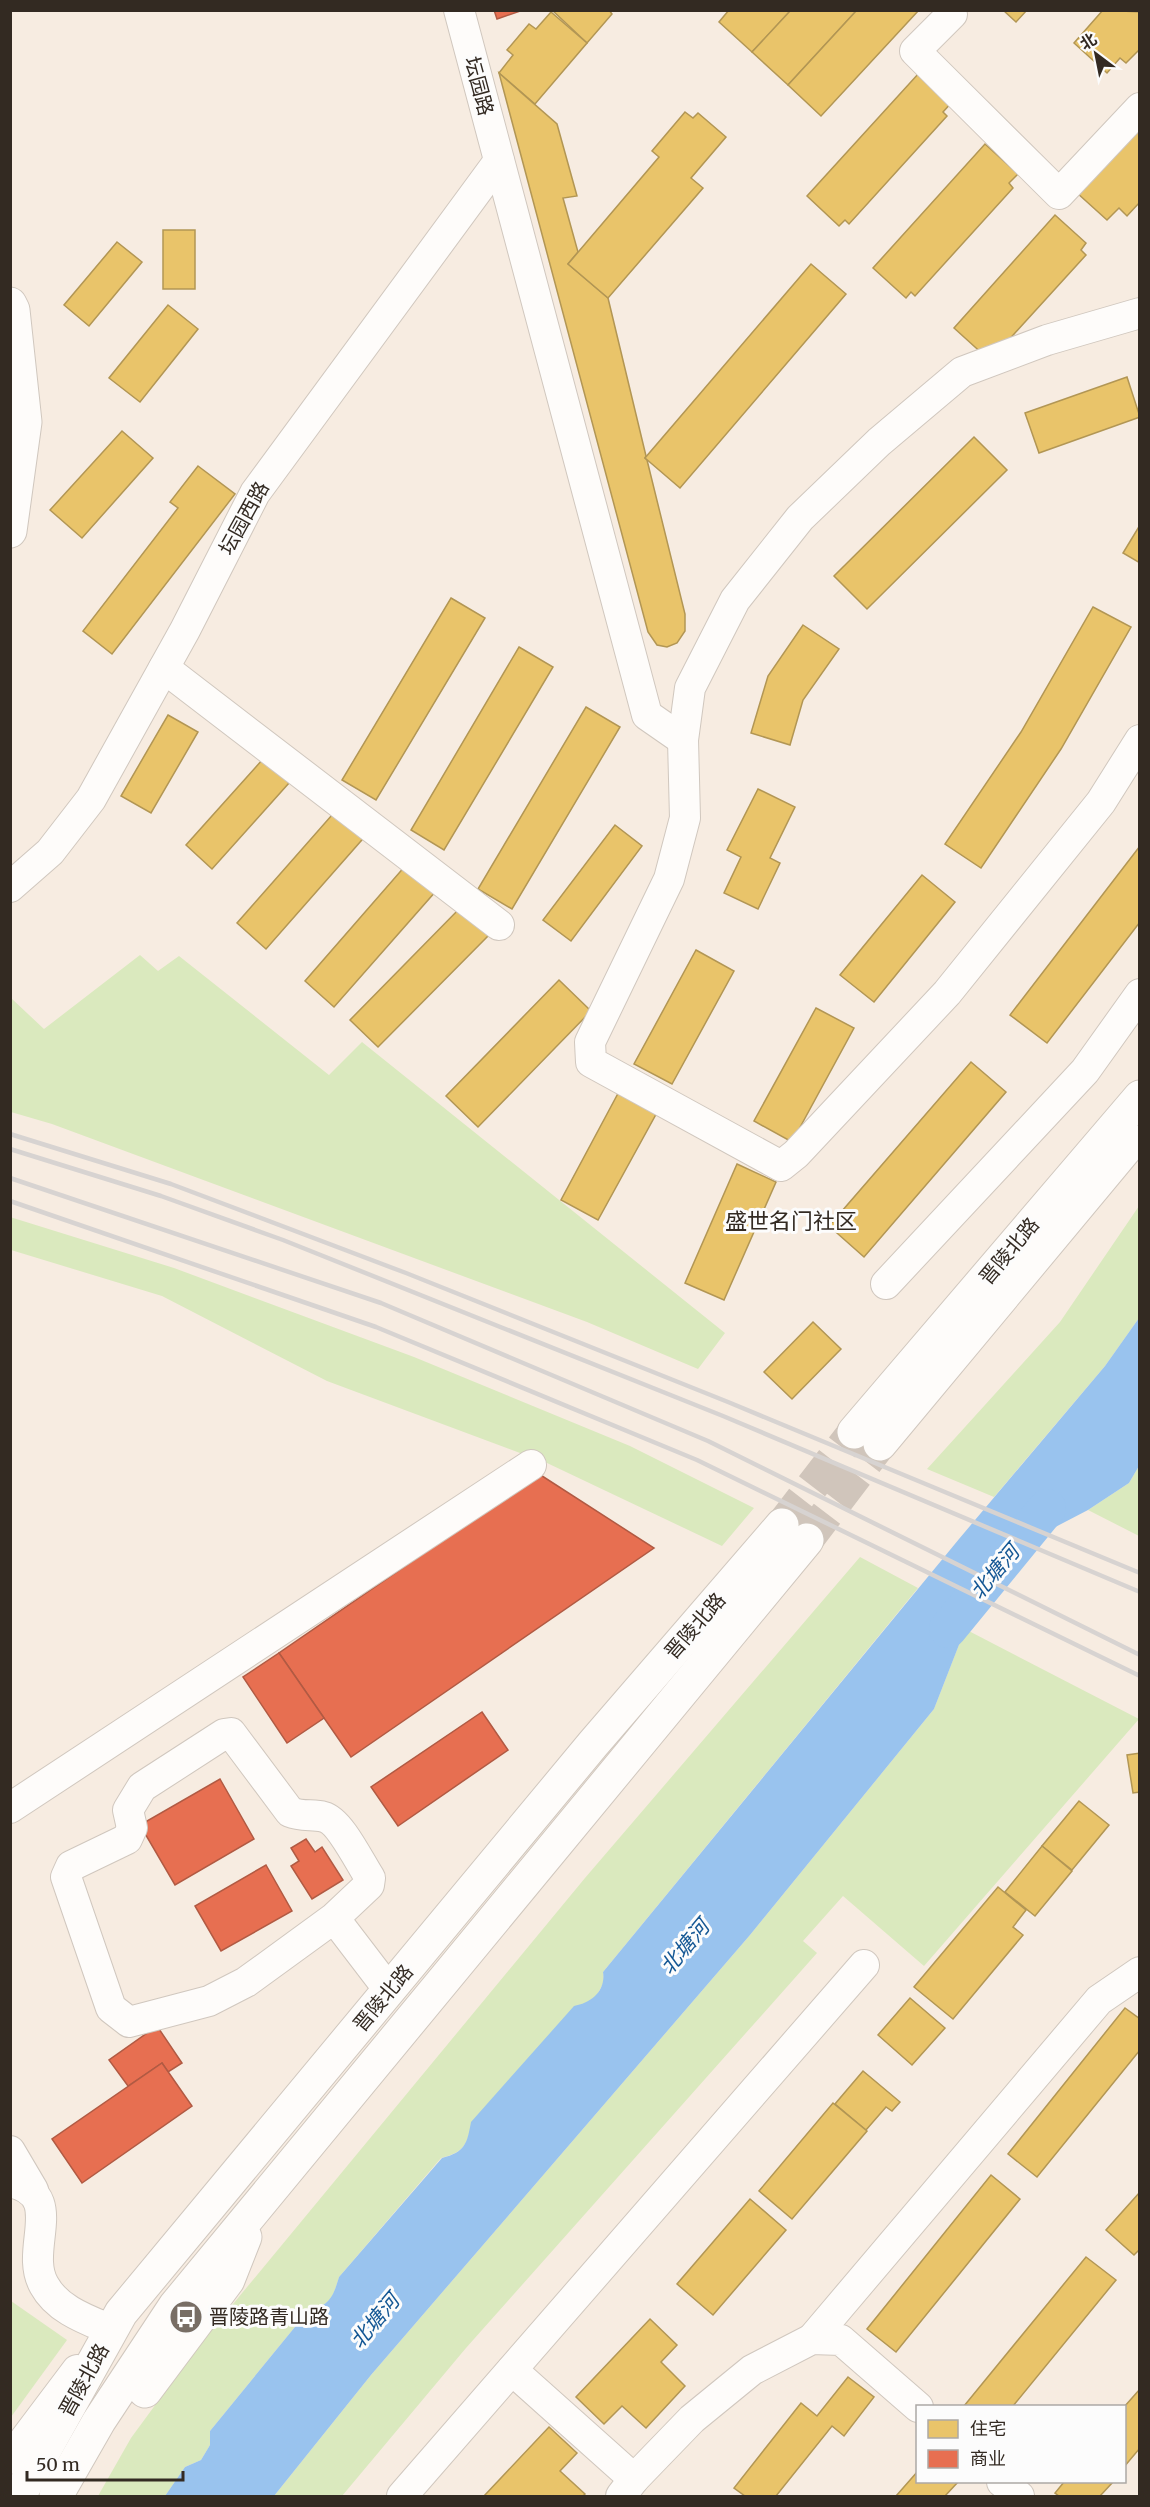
<svg xmlns="http://www.w3.org/2000/svg" width="1150" height="2507" viewBox="0 0 1150 2507" font-family="Merriweather,'Noto Sans SC',serif">
	<rect width="100%" height="100%" fill="#f7ece1"/>
	<g fill="#dae9be">
		<path d="M140,955l18,16 21,-15 150,119 33,-33 363,291 -27,36 -111,-47 -535,-198 -41,-12v-114l33,31z"/>
		<path d="M1139,1206v112l-34,48 -111,131 -67,-28 133,-147z"/>
		<path d="M10,1217l164,51 240,89 216,89 124,62 -32,38 -175,-83 -220,-82 -165,-85 -151,-46z"/>
		<path d="M1139,1466v70l-51,-26 41,-27z"/>
		<path d="M860,1557l58,31 -315,384 1,10 -7,13 -125,127c-5,22 -7,30 -31,36l-102,119c-6,21 -9,28 -31,34l-98,120v14l-9,15 -16,7 -20,29h-67l33,-58 69,-94 385,-466z"/>
		<path d="M965,1629l174,90 -215,247 -81,-70 -40,45 14,12 -351,395 -124,148h-68l97,-121 379,-440 184,-226z"/>
		<path d="M11,2301l56,39 -56,77z"/>
	</g>
	<path fill="#99c3ee" d="M1139,1318v148l-10,17 -41,27 -96,50 -58,149 -184,226 -379,440 -97,121h-109l20,-29 16,-7 9,-15v-14l98,-120c22,-6 25,-14 31,-34l103,-119c23,-6 25,-14 29,-36l103,-116c17,-3 32,-15 29,-34l356,-433 146,-173z"/>
	<g fill="#e9c46a" stroke="#b29654" stroke-width="1.5">
		<path d="M552,10h57l3,4 -25,29z"/>
		<path d="M729,10h62l-39,42 -33,-30z"/>
		<path d="M791,10h66l-69,75 -36,-33z"/>
		<path d="M857,10h62l-98,106 -33,-31z"/>
		<path d="M1003,10h24l-11,12z"/>
		<path d="M1103,10l37,2v37l-14,14 -6,-5 -13,15 -33,-30z"/>
		<path d="M551,12l36,31 -52,61 -36,-31 14,-18 -6,-5 22,-26 7,5z"/>
		<path d="M499,73l58,51 20,72 -14,2 15,54 -10,12 40,34 38,158 -1,2 2,2 38,154v17l-8,12 -10,4 -10,-2 -9,-13z"/>
		<path d="M919,73l33,29 -9,10 4,4 -98,108 -4,-4 -6,6 -32,-30z"/>
		<path d="M685,112l8,6 5,-5 28,24 -35,41 12,10 -95,110 -40,-34 91,-107 -7,-6z"/>
		<path d="M1140,124v78l-13,14 -8,-8 -12,12 -31,-28z"/>
		<path d="M985,144l33,30 -9,9 4,5 -98,108 -4,-4 -5,6 -33,-30z"/>
		<path d="M1055,215l31,28 -5,7 5,5 -91,100 -9,2 -32,-29z"/>
		<rect x="163" y="230" width="32" height="59"/>
		<path d="M117,242l25,20 -53,64 -25,-21z"/>
		<path d="M811,264l35,30 -166,194 -35,-30z"/>
		<path d="M168,305l30,24 -58,73 -31,-24z"/>
		<path d="M1127,377l13,40 -101,36 -14,-40z"/>
		<path d="M122,431l31,27 -71,80 -32,-28z"/>
		<path d="M974,437l33,33 -140,139 -33,-33z"/>
		<path d="M198,466l37,28 -123,160 -29,-23 95,-123 -8,-6z"/>
		<path d="M1140,525v38l-17,-10z"/>
		<path d="M451,598l34,20 -109,182 -34,-20z"/>
		<path d="M1093,607l38,20 -70,122 -80,119 -36,-24 76,-112z"/>
		<path d="M803,625l36,24 -36,51 -13,45 -39,-12 17,-57z"/>
		<path d="M519,647l34,20 -109,183 -33,-20z"/>
		<path d="M586,707l34,20 -108,182 -34,-20z"/>
		<path d="M168,715l30,17 -47,81 -30,-17z"/>
		<path d="M263,759l26,24 -77,86 -26,-24z"/>
		<path d="M758,789l37,18 -25,51 10,5 -22,46 -34,-16 17,-36 -14,-7z"/>
		<path d="M339,807l29,26 -102,116 -29,-26z"/>
		<path d="M615,825l27,21 -71,95 -28,-21z"/>
		<path d="M1140,846v76l-93,121 -37,-28z"/>
		<path d="M406,865l30,26 -102,116 -29,-26z"/>
		<path d="M922,875l33,27 -81,100 -34,-27z"/>
		<path d="M461,907l28,28 -111,112 -28,-27z"/>
		<path d="M696,950l38,21 -62,113 -38,-20z"/>
		<path d="M559,980l32,31 -113,116 -32,-31z"/>
		<path d="M816,1008l38,20 -62,114 -38,-21z"/>
		<path d="M971,1062l35,30 -142,165 -35,-31z"/>
		<path d="M622,1086l38,21 -62,113 -37,-20z"/>
		<path d="M737,1164l39,18 -52,118 -39,-17z"/>
		<path d="M813,1322l28,27 -49,50 -28,-27z"/>
		<path d="M1140,1753v39l-7,1 -6,-38z"/>
		<path d="M1079,1801l30,24 -37,45 -30,-24z"/>
		<path d="M1042,1846l30,25 -37,45 -30,-24z"/>
		<path d="M998,1887l28,23 -13,17 10,8 -70,84 -39,-32z"/>
		<path d="M910,1998l35,30 -33,37 -34,-30z"/>
		<path d="M1125,2008l15,11v31l-103,127 -29,-23z"/>
		<path d="M863,2071l37,31 -8,9 -6,-4 -20,23 -31,-26z"/>
		<path d="M833,2103l34,28 -75,88 -33,-28z"/>
		<path d="M991,2175l29,24 -124,153 -29,-23z"/>
		<path d="M1140,2192v57l-6,6 -28,-25z"/>
		<path d="M750,2199l36,31 -73,85 -36,-31z"/>
		<path d="M1086,2257l30,23 -103,126h-49z"/>
		<path d="M650,2319l27,26 -16,17 24,24 -39,42 -24,-22 -18,18 -28,-27z"/>
		<path d="M848,2377l26,20 -30,39 -12,-10 -56,70h-31l-11,-8 67,-85 16,13z"/>
		<path d="M1140,2389v59l-16,19v-60z"/>
		<path d="M549,2427l28,26 -17,18 25,23 -2,2h-99z"/>
		<path d="M918,2471v11h40l-13,14h-49z"/>
		<path d="M1064,2482h49l-13,14h-41l-4,-3z"/>
	</g>
	<g fill="#e76f51" stroke="#b15a43" stroke-width="1.5">
		<path d="M494,10h29l-26,9z"/>
		<path d="M539,1474l115,74 -303,209 -72,-104z"/>
		<path d="M279,1653l45,65 -37,25 -44,-66z"/>
		<path d="M482,1712l26,38 -110,76 -27,-39z"/>
		<path d="M220,1779l34,60 -79,46 -35,-60z"/>
		<path d="M306,1839l9,13 7,-5 21,33 -31,19 -21,-33 8,-5 -8,-13z"/>
		<path d="M266,1865l26,46 -71,40 -26,-45z"/>
		<path d="M157,2026l25,37 -14,9 -6,-9 -34,23 -19,-26z"/>
		<path d="M162,2063l30,43 -110,77 -30,-44z"/>
	</g>
	<g fill="none" stroke-linecap="round" stroke-linejoin="round">
		<path stroke="#99c3ee" stroke-width="38" d="M948,1629l99,-121"/>
		<g stroke="#d0c5bb" stroke-width="33" stroke-dasharray="33 16" stroke-linecap="butt">
			<path d="M782,1525l72,-93"/>
			<path d="M807,1540l73,-96"/>
		</g>
		<g stroke="#d0c7be" stroke-width="32">
			<g id="minor">
				<path d="M459,10l188,705 36,25"/>
				<path d="M949,10l3,4 -37,37 144,143 81,-86"/>
				<path d="M1140,313l-93,27 -85,32 -83,70 -79,76 -65,82 -45,88 -7,52 2,78 -16,61 -79,163 1,20 190,104 15,-12 151,-161 154,-191 39,-62"/>
				<path d="M164,668l335,257"/>
				<path d="M10,887l40,-35 41,-53 94,-169 70,-137 244,-332"/>
				<path d="M886,1284l199,-213 55,-77"/>
				<path d="M10,1808l521,-343"/>
				<path d="M334,1918l35,-33 1,-7c-10,-15 -30,-57 -46,-61 -11,-3 -22,0 -34,-5l-59,-79 -7,1 -82,53 -14,23 4,18 -5,11 -56,27 -5,11 45,131 18,14 80,-21 37,-19 88,-64 55,72"/>
				<path d="M10,2151l23,39"/>
				<path d="M10,2182c58,13 13,66 34,103 13,24 41,34 65,44"/>
				<path d="M812,2339l287,-339 41,-28"/>
				<path d="M512,2370l122,109"/>
				<path d="M10,2459l67,-89"/>
				<path d="M1002,2482l17,14"/>
				<path d="M402,2496l462,-531"/>
				<path d="M621,2496l13,-17 58,-60 60,-49 60,-31 29,1 77,67"/>
			</g>
		</g>
		<g stroke="#d0c7be" stroke-width="35">
			<g id="major">
				<path d="M10,304l3,6 12,112 -15,109"/>
				<path d="M854,1432l286,-335"/>
				<path d="M880,1444l252,-303"/>
				<path d="M145,2391l83,-111 17,-43"/>
				<path d="M19,2496l102,-183 472,-569 189,-219"/>
				<path d="M56,2496l43,-75 76,-115 632,-766"/>
			</g>
		</g>
		<use href="#minor" stroke="#fefcfa" stroke-width="30"/>
		<use href="#major" stroke="#fefcfa" stroke-width="33"/>
		<g stroke="#d7d3d1" stroke-width="4.5">
			<path d="M10,1134l161,50 235,89 322,129 412,171"/>
			<path d="M10,1149l151,47 122,44 440,176 417,176"/>
			<path d="M10,1178l371,125 327,138 432,214"/>
			<path d="M10,1201l366,126 321,133 443,216"/>
		</g>
	</g>
	<defs>
		<g id="bus-disc" transform="scale(1.725)"><circle r="9.5" fill="#786e65" stroke="#fcfcfc"/><path d="M-5-6H5V4H4V6H2V4H-2V6H-4V4H-5ZM-3.5-4V0h7V-4ZM-3.5 1.2v1.5H-2V1.2ZM2 1.2v1.5H3.5V1.2Z" fill="#fff"/></g>
	</defs>
	<g fill-rule="evenodd">
		<use href="#bus-disc" x="186" y="2317"/>
	</g>
	<g text-anchor="middle" stroke-width="6" stroke-linejoin="round" paint-order="stroke">
		<g font-size="20" fill="#332a22" stroke="#fcfcfc">
			<text transform="translate(479 86) rotate(75)" y="7">坛园路</text>
			<text transform="translate(244 518) rotate(-61)" y="7">坛园西路</text>
			<text transform="translate(1009 1251) rotate(-50)" y="7">晋陵北路</text>
			<text transform="translate(695 1626) rotate(-49)" y="7">晋陵北路</text>
			<text transform="translate(383 1998) rotate(-50)" y="7">晋陵北路</text>
			<text transform="translate(84 2380) rotate(-61)" y="7">晋陵北路</text>
		</g>
		<g font-size="20" fill="#332a22" stroke="#fcfcfc" text-anchor="start">
			<text x="209" y="2324">晋陵路青山路</text>
		</g>
		<g font-size="21" font-style="italic" fill="#145794" stroke="#fcfcfc">
			<text transform="translate(995 1572) rotate(-50)" y="7">北塘河</text>
			<text transform="translate(685 1947) rotate(-50)" y="7">北塘河</text>
			<text transform="translate(375 2321) rotate(-50)" y="7">北塘河</text>
		</g>
		<g font-size="22" fill="#332a22" stroke="#fcfcfc">
			<text x="791" y="1229">盛世名门社区</text>
		</g>
	</g>
	<rect width="1150" height="2507" fill="none" stroke="#332a22" stroke-width="24"/>
	<rect x="916" y="2405" width="210" height="78" fill="#fcfcfc" stroke="#aca8a5" stroke-width="1.5"/>
	<rect x="928" y="2420" width="30" height="18" fill="#e9c46a" stroke="#aca8a5" stroke-width="1.5"/>
	<text x="970" y="2435" font-size="18" fill="#332a22">住宅</text>
	<rect x="928" y="2450" width="30" height="18" fill="#e76f51" stroke="#aca8a5" stroke-width="1.5"/>
	<text x="970" y="2465" font-size="18" fill="#332a22">商业</text>
	<g transform="translate(1096 54) rotate(328)" stroke="#fcfcfc" stroke-width="4.5" paint-order="stroke">
	<path d="M0-4.5L10 22L0 15L-10 22Z" fill="#332a22"/>
	<text y="-9" font-size="16" font-weight="bold" text-anchor="middle" fill="#332a22">北</text>
	</g>
	<path d="M27 2471v9h156v-9" fill="none" stroke="#332a22" stroke-width="3"/>
	<text x="36" y="2471" font-size="18" fill="#332a22" stroke="#fcfcfc" stroke-width="4.5" paint-order="stroke">50 m</text>
</svg>
